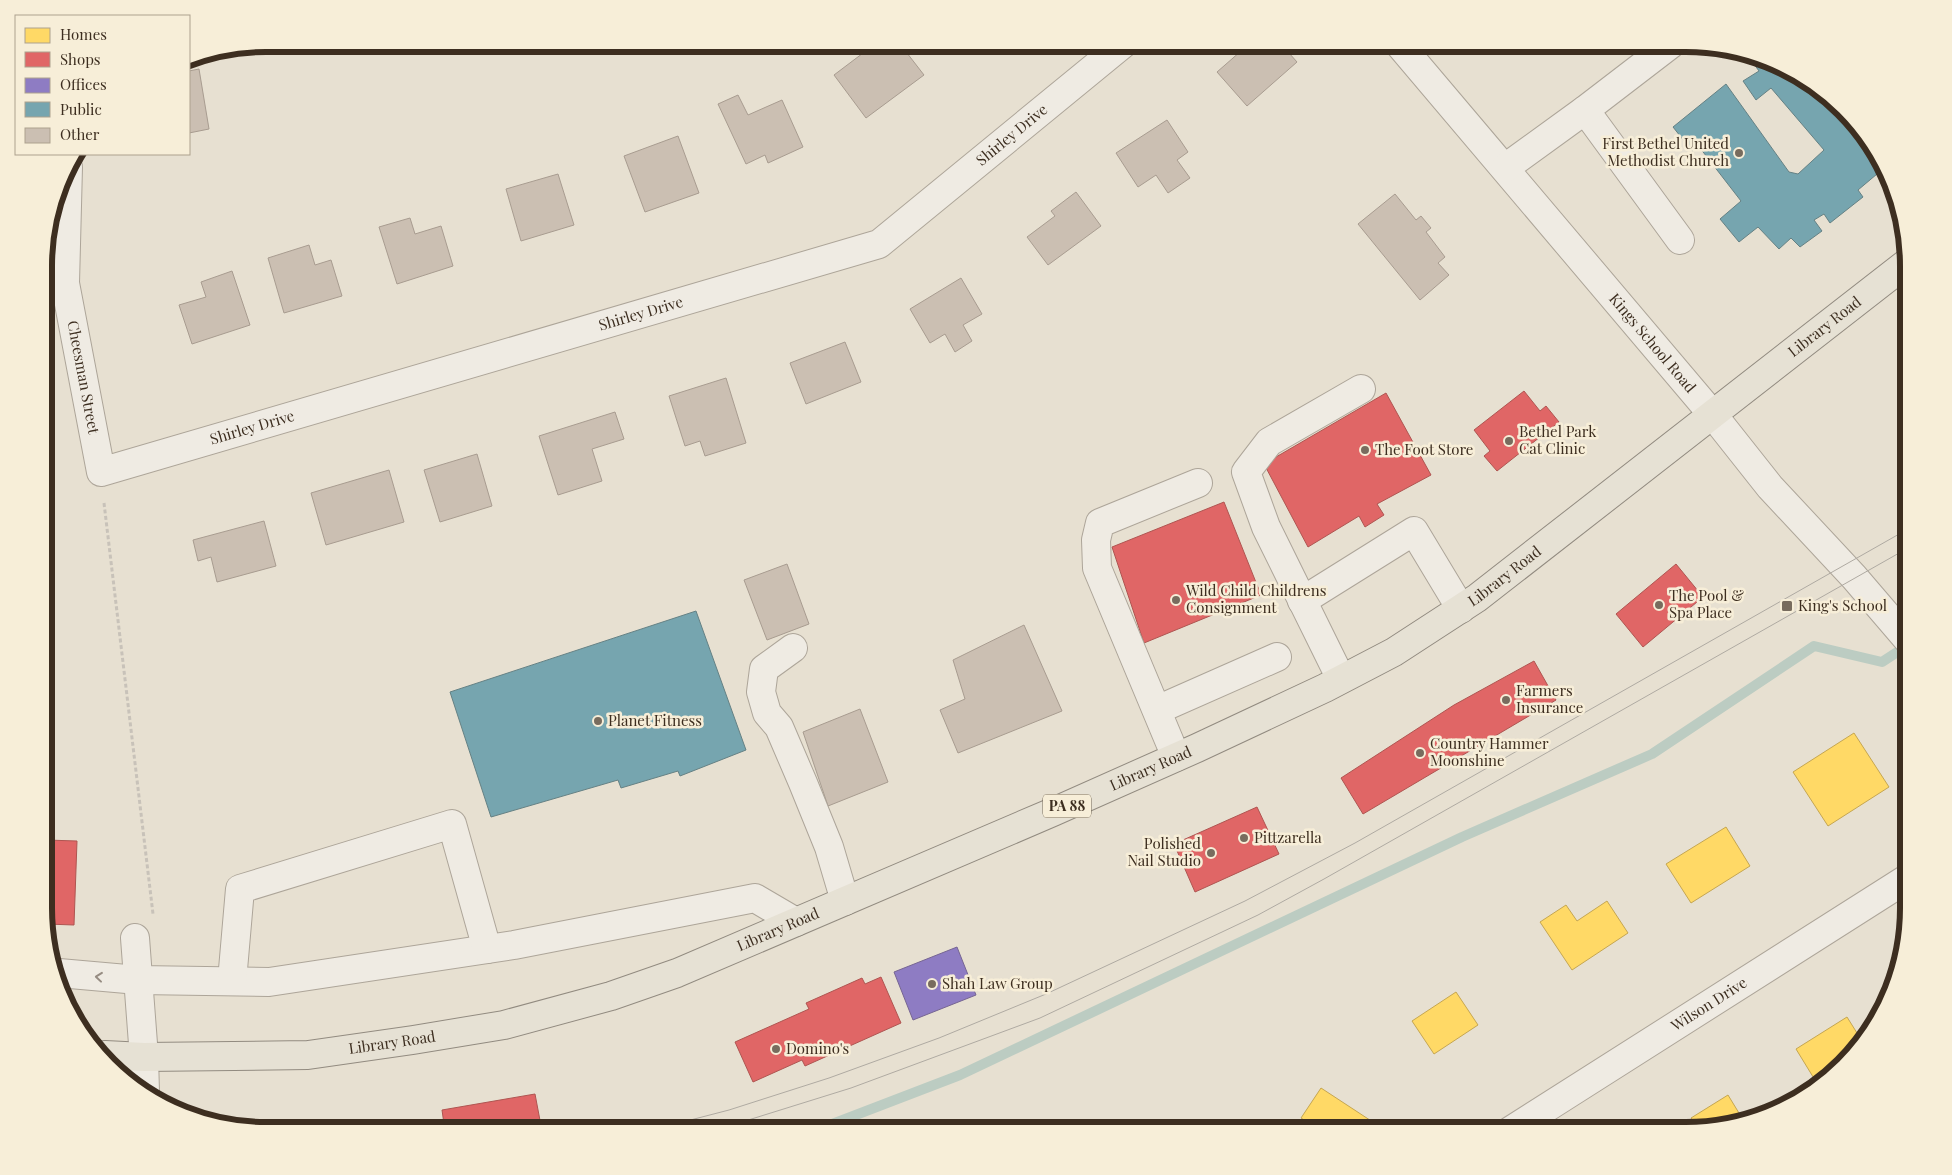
<svg xmlns="http://www.w3.org/2000/svg" width="1952" height="1175" viewBox="0 0 1952 1175" font-family="'Playfair Display',serif">
	<rect width="100%" height="100%" fill="#e7e0d1"/>
	<g fill="#ffd966" stroke="#c5a651">
		<path d="M1854,733l35,54 -61,39 -35,-54z"/>
		<path d="M1726,827l24,39 -59,37 -25,-39z"/>
		<path d="M1607,901l21,32 -56,37 -32,-48 26,-17 11,16z"/>
		<path d="M1456,992l22,33 -44,29 -22,-33z"/>
		<path d="M1847,1017l15,24 -19,25 -25,19 -22,-36z"/>
		<path d="M1321,1088l61,40 -1,3h-66l2,-3 -16,-10z"/>
		<path d="M1728,1095l14,23 -42,13h-13l9,-6 -5,-7z"/>
	</g>
	<g fill="#e06666" stroke="#af5551">
		<path d="M1524,391l16,20 6,-5 13,16 -62,49 -13,-15 6,-5 -16,-21z"/>
		<path d="M1386,393l45,82 -54,29 7,11 -19,12 -6,-11 -51,31 -44,-83z"/>
		<path d="M1224,502l37,93 -117,48 -32,-96z"/>
		<path d="M1676,564l27,33 -60,50 -27,-33z"/>
		<path d="M1534,661l22,39 -193,114 -22,-36 113,-73z"/>
		<path d="M1257,807l22,47 -84,38 -21,-48z"/>
		<path d="M46,840l31,1 -3,84 -28,-1z"/>
		<path d="M881,977l20,46 -96,43 -3,-6 -49,22 -18,-40 74,-33 -3,-6 56,-25 3,6z"/>
		<path d="M535,1094l7,37h-97l-3,-21z"/>
	</g>
	<path fill="#8e7cc3" stroke="#766592" d="M957,947l19,48 -63,25 -19,-48z"/>
	<g fill="#76a5af" stroke="#658184">
		<path d="M1746,53l51,21 46,35 35,46 5,14 -25,21 5,7 -33,26 -6,-9 -10,6 8,11 -22,16 -9,-9 -12,11 -21,-22 -19,15 -19,-23 21,-18 -41,-53 -8,3 -19,-24 53,-43 63,88 9,2 26,-24 -53,-62 -15,12 -13,-19 16,-10z"/>
		<path d="M696,611l50,139 -66,26 -2,-5 -57,17 -3,-8 -127,37 -41,-125z"/>
	</g>
	<g fill="none" stroke-linecap="round" stroke-linejoin="round">
		<path stroke="#bcccc2" stroke-width="10" d="M814,1131l146,-56 502,-238 190,-83 162,-108 68,16 26,-17"/>
	</g>
	<g fill="#cbbfb2" stroke="#a89c90">
		<path d="M875,44h25l24,31 -58,43 -32,-43z"/>
		<path d="M1249,44h32l16,18 -50,44 -30,-34z"/>
		<path d="M199,69l10,60 -20,4v-62z"/>
		<path d="M738,95l10,20 34,-15 21,47 -35,16 -3,-8 -19,9 -28,-60z"/>
		<path d="M1167,120l21,32 -11,8 13,18 -22,15 -12,-18 -18,12 -22,-34z"/>
		<path d="M678,136l21,57 -54,19 -21,-56z"/>
		<path d="M558,174l16,51 -53,16 -15,-52z"/>
		<path d="M1076,192l25,34 -53,39 -21,-28 28,-21 -4,-5z"/>
		<path d="M1395,194l21,26 5,-4 10,12 -5,4 19,25 -7,6 11,12 -29,25 -62,-76z"/>
		<path d="M410,218l5,16 26,-8 12,40 -56,18 -18,-57z"/>
		<path d="M309,245l6,20 16,-5 11,36 -58,17 -16,-55z"/>
		<path d="M232,271l18,54 -58,19 -13,-39 27,-8 -5,-15z"/>
		<path d="M961,278l21,36 -19,11 9,16 -17,11 -10,-18 -15,9 -20,-34z"/>
		<path d="M845,342l16,40 -55,22 -16,-41z"/>
		<path d="M726,378l20,65 -41,13 -5,-15 -15,5 -16,-50z"/>
		<path d="M615,412l9,27 -32,10 10,32 -44,14 -19,-59z"/>
		<path d="M477,454l15,52 -52,16 -16,-52z"/>
		<path d="M389,470l15,52 -78,23 -15,-52z"/>
		<path d="M264,521l12,45 -59,16 -6,-25 -13,4 -5,-21z"/>
		<path d="M787,564l22,60 -42,16 -23,-60z"/>
		<path d="M1024,625l38,86 -104,42 -18,-43 25,-11 -12,-39z"/>
		<path d="M860,709l28,73 -60,24 -25,-74z"/>
	</g>
	<g fill="none" stroke-linecap="round" stroke-linejoin="round">
		<g stroke="#ada599" stroke-width="30">
			<g id="minor">
				<path id="s1" d="M1399,44l314,371 57,72 84,90 54,63"/>
				<path d="M1585,110l95,130"/>
				<path id="s2" d="M68,167l-3,116 36,189 778,-228 244,-200"/>
				<path d="M1505,168l80,-58 86,-66"/>
				<path d="M1302,601l112,-70 47,78"/>
				<path d="M793,648l-29,21 -3,23 6,21 12,14 24,56 26,64 16,54"/>
				<path d="M1341,679l-75,-152 -20,-55 23,-30 92,-53"/>
				<path d="M1157,710l120,-53"/>
				<path d="M1176,757l-79,-189 -1,-28 4,-17 98,-40"/>
				<path d="M135,938l9,119 1,35"/>
				<path d="M59,973l79,7 131,2 245,-37 241,-47 41,24"/>
				<path d="M232,981l8,-92 212,-65 35,125"/>
				<path id="s3" d="M1510,1131l398,-253"/>
			</g>
		</g>
		<g stroke="#928b80" stroke-width="30">
			<g id="major">
				<path id="s4" d="M105,1055l39,2 164,-2 105,-15 91,-15 107,-29 66,-23 376,-161 144,-64 128,-60 69,-36 83,-54 431,-336"/>
			</g>
		</g>
		<g stroke="#c8c2b9" stroke-width="3" stroke-dasharray="4 2.5" stroke-linecap="butt">
			<path d="M104,503l49,411"/>
			<path d="M1822,608l13,-7"/>
		</g>
		<use href="#minor" stroke="#efebe3" stroke-width="28"/>
		<use href="#major" stroke="#e6e1d4" stroke-width="28"/>
		<g stroke="#afaaa2" stroke-width="1">
			<path d="M648,1131l81,-21 100,-32 110,-40 107,-44 199,-93 110,-58 553,-314"/>
			<path d="M713,1131l138,-43 189,-70 218,-103 66,-36 584,-331"/>
		</g>
	</g>
	<defs><path id="oneway-chevron" d="M-2-3.5L2.5 0L-2 3.5" fill="none" stroke-width="1.6" stroke-linecap="round" stroke-linejoin="round" transform="scale(1.25)"/></defs>
	<use stroke="#968c82" href="#oneway-chevron" transform="translate(99 977) rotate(-174)"/>
	<g fill="#786c5e" stroke="#f7eed8" stroke-width="2">
		<circle cx="1739" cy="153" r="5"/>
		<circle cx="1509" cy="441" r="5"/>
		<circle cx="1365" cy="450" r="5"/>
		<circle cx="1176" cy="600" r="5"/>
		<circle cx="1659" cy="605" r="5"/>
		<rect x="1781" y="600" width="12" height="12" rx="2.5"/>
		<circle cx="1506" cy="700" r="5"/>
		<circle cx="598" cy="721" r="5"/>
		<circle cx="1420" cy="753" r="5"/>
		<circle cx="1244" cy="838" r="5"/>
		<circle cx="1211" cy="853" r="5"/>
		<circle cx="932" cy="984" r="5"/>
		<circle cx="776" cy="1049" r="5"/>
	</g>
	<g text-anchor="middle" stroke-width="5" stroke-linejoin="round" paint-order="stroke">
		<rect fill="#f7eed8" stroke="#756857" stroke-width="1" x="1043" y="794.5" width="48" height="23" rx="4"/>
		<g font-size="14" font-weight="bold" fill="#3d2e20">
			<text x="1067" y="811">PA 88</text>
		</g>
		<g font-size="15" fill="#3d2e20" stroke="#f7eed8">
			<text dy="5" stroke="none"><textPath href="#s2" startOffset="1291">Shirley Drive</textPath></text>
			<text dy="5" stroke="none"><textPath href="#s2" startOffset="871">Shirley Drive</textPath></text>
			<text dy="5" stroke="none"><textPath href="#s4" startOffset="1908">Library Road</textPath></text>
			<text dy="5" stroke="none"><textPath href="#s1" startOffset="392">Kings School Road</textPath></text>
			<text dy="5" stroke="none"><textPath href="#s2" startOffset="212">Cheesman Street</textPath></text>
			<text dy="5" stroke="none"><textPath href="#s2" startOffset="466">Shirley Drive</textPath></text>
			<text dy="5" stroke="none"><textPath href="#s4" startOffset="1502">Library Road</textPath></text>
			<text dy="5" stroke="none"><textPath href="#s4" startOffset="1098">Library Road</textPath></text>
			<text dy="5" stroke="none"><textPath href="#s4" startOffset="692">Library Road</textPath></text>
			<text dy="5" stroke="none"><textPath href="#s3" startOffset="236">Wilson Drive</textPath></text>
			<text dy="5" stroke="none"><textPath href="#s4" startOffset="288">Library Road</textPath></text>
		</g>
		<g font-size="15" fill="#3d2e20" stroke="#f7eed8" text-anchor="start">
			<text x="1729" y="149" text-anchor="end">First Bethel United<tspan x="1729" dy="17">Methodist Church</tspan></text>
			<text x="1519" y="437">Bethel Park<tspan x="1519" dy="17">Cat Clinic</tspan></text>
			<text x="1375" y="455">The Foot Store</text>
			<text x="1186" y="596">Wild Child Childrens<tspan x="1186" dy="17">Consignment</tspan></text>
			<text x="1669" y="601">The Pool &amp;<tspan x="1669" dy="17">Spa Place</tspan></text>
			<text x="1798" y="611">King's School</text>
			<text x="1516" y="696">Farmers<tspan x="1516" dy="17">Insurance</tspan></text>
			<text x="608" y="726">Planet Fitness</text>
			<text x="1430" y="749">Country Hammer<tspan x="1430" dy="17">Moonshine</tspan></text>
			<text x="1254" y="843">Pittzarella</text>
			<text x="1201" y="849" text-anchor="end">Polished<tspan x="1201" dy="17">Nail Studio</tspan></text>
			<text x="942" y="989">Shah Law Group</text>
			<text x="786" y="1054">Domino's</text>
		</g>
	</g>
	<path d="M0 0H1952V1175H0ZM266 52H1686A214 214 0 0 1 1900 266V908A214 214 0 0 1 1686 1122H266A214 214 0 0 1 52 908V266A214 214 0 0 1 266 52Z" fill="#f7eed8" fill-rule="evenodd"/>
	<path fill="none" stroke="#3d2e20" stroke-width="6" d="M266 52H1686A214 214 0 0 1 1900 266V908A214 214 0 0 1 1686 1122H266A214 214 0 0 1 52 908V266A214 214 0 0 1 266 52Z"/>
	<rect x="15" y="15" width="175" height="140" fill="#f7eed8" stroke="#ada18e"/>
	<rect x="25" y="28" width="25" height="15" fill="#ffd966" stroke="#ada18e"/>
	<text x="60" y="40" font-size="15" fill="#3d2e20">Homes</text>
	<rect x="25" y="52" width="25" height="15" fill="#e06666" stroke="#ada18e"/>
	<text x="60" y="65" font-size="15" fill="#3d2e20">Shops</text>
	<rect x="25" y="78" width="25" height="15" fill="#8e7cc3" stroke="#ada18e"/>
	<text x="60" y="90" font-size="15" fill="#3d2e20">Offices</text>
	<rect x="25" y="102" width="25" height="15" fill="#76a5af" stroke="#ada18e"/>
	<text x="60" y="115" font-size="15" fill="#3d2e20">Public</text>
	<rect x="25" y="128" width="25" height="15" fill="#cbbfb2" stroke="#ada18e"/>
	<text x="60" y="140" font-size="15" fill="#3d2e20">Other</text>
</svg>
